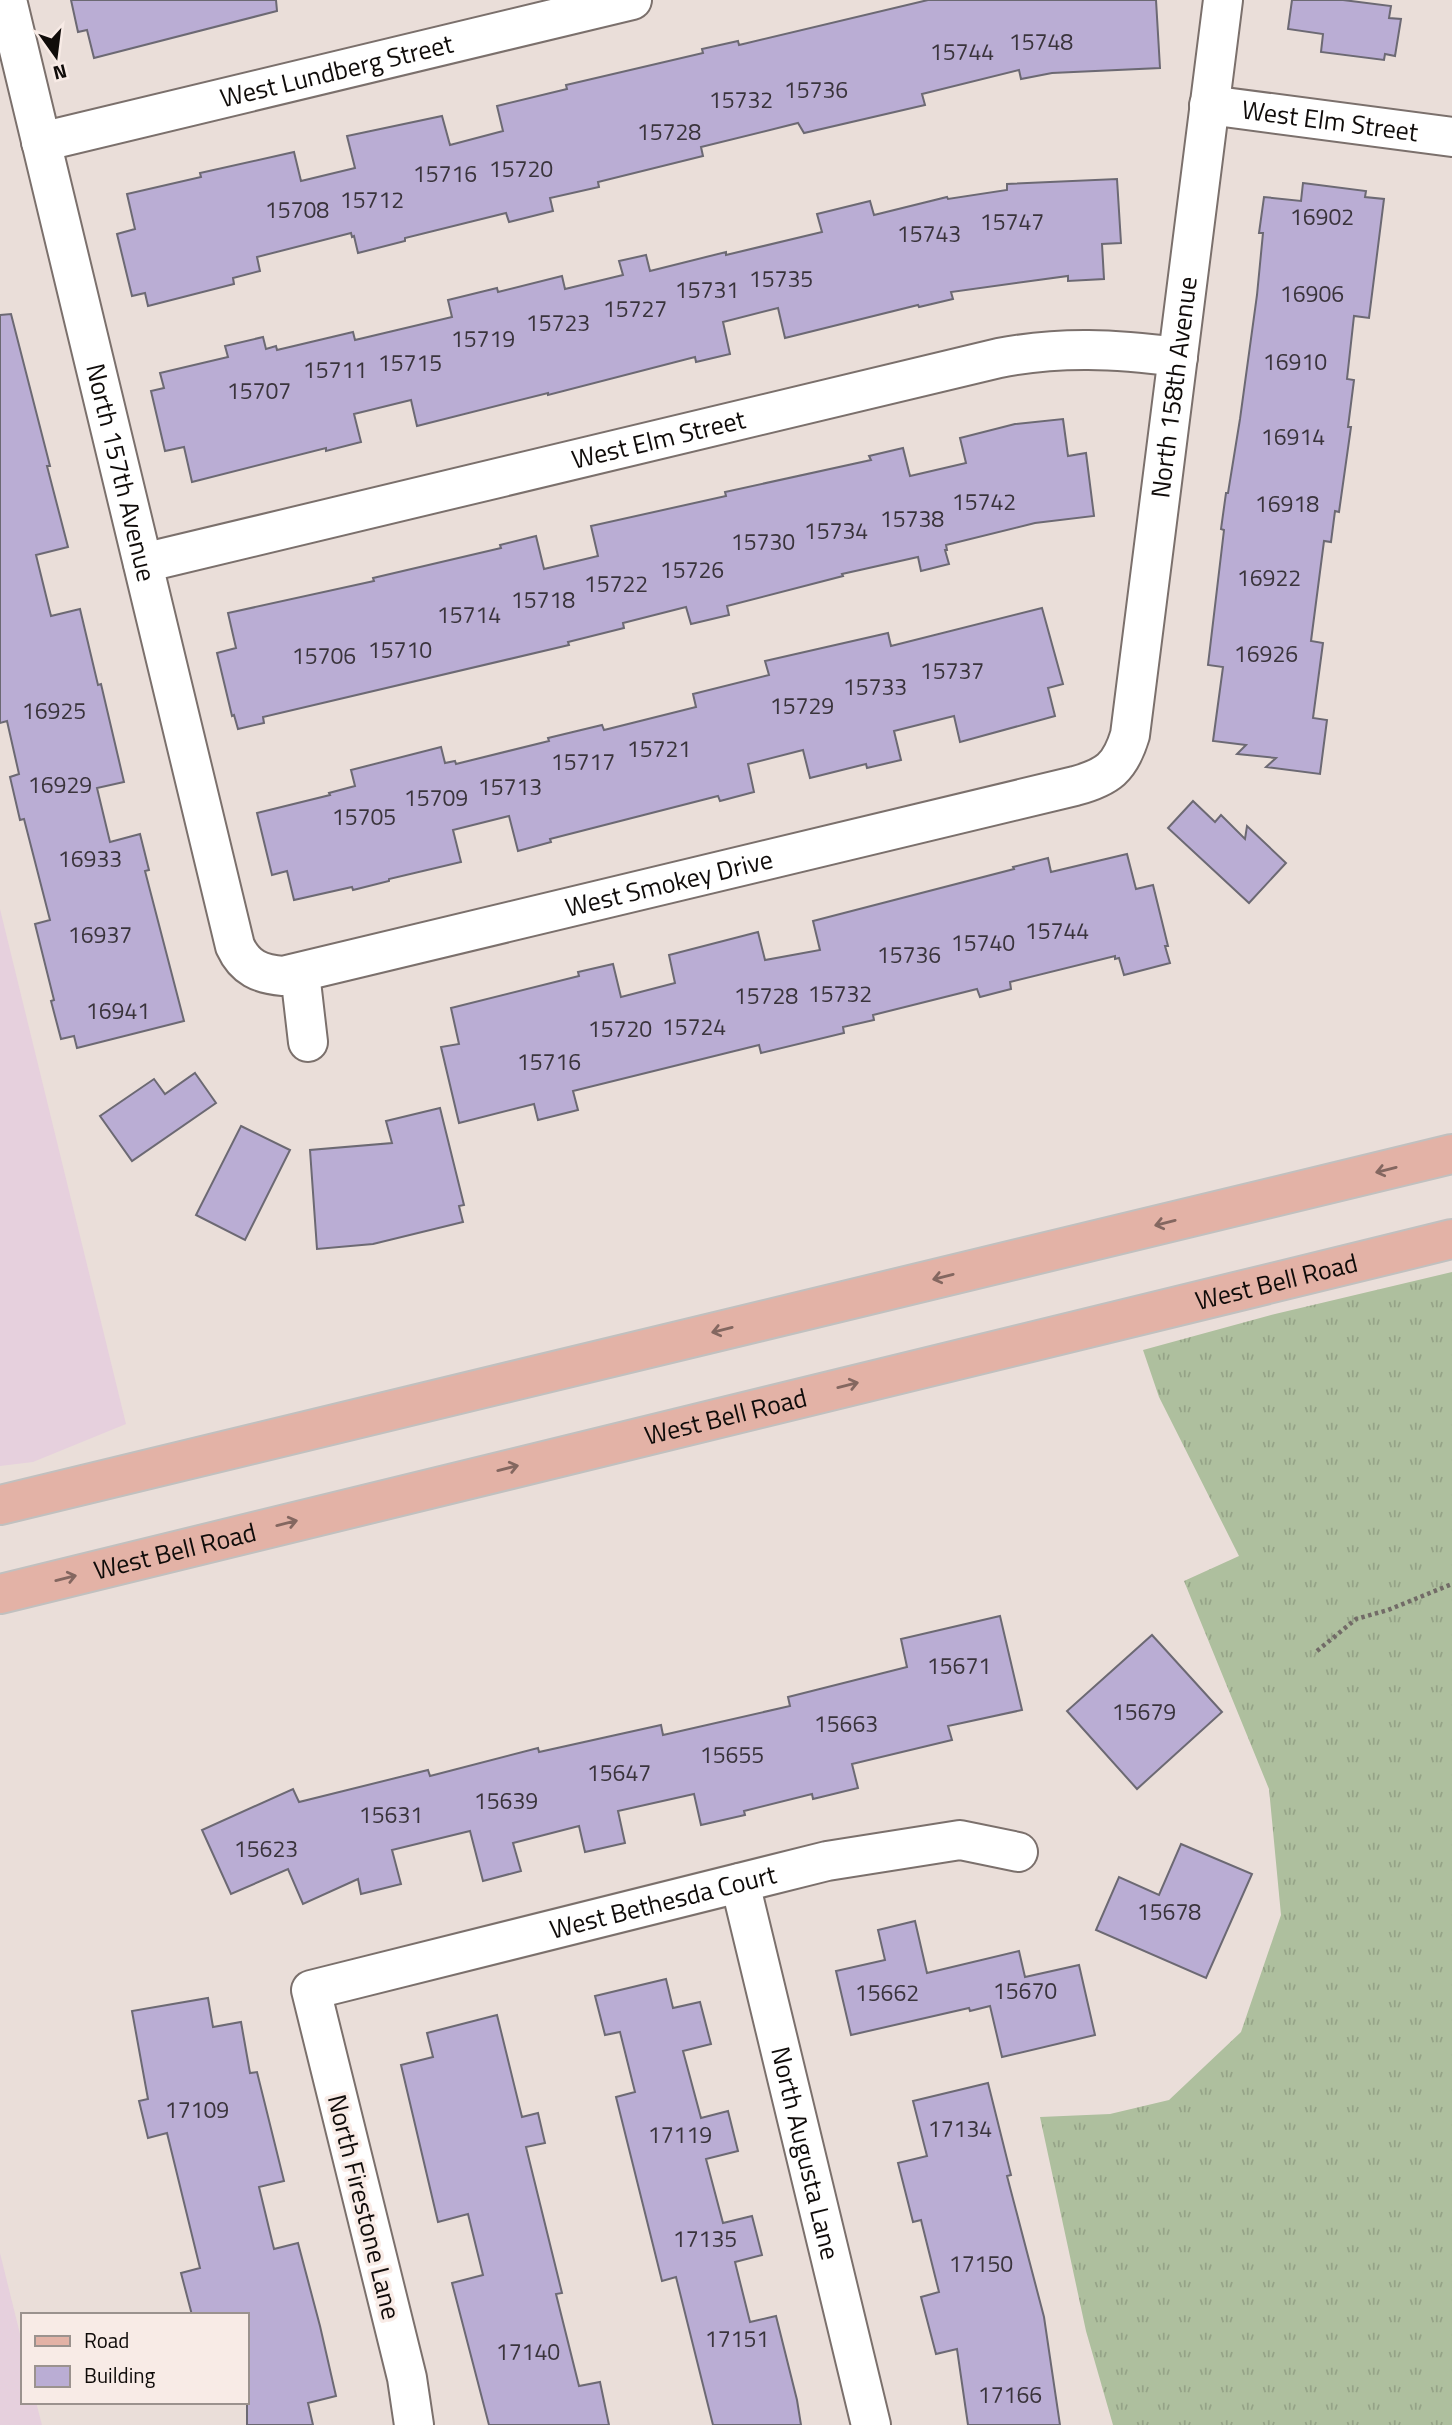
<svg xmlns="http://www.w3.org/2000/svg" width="1452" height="2425" viewBox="0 0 1452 2425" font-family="'Titillium Web',sans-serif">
	<defs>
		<pattern id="grass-tufts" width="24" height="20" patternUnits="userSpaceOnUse" patternTransform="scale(1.75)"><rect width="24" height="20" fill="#aebf9e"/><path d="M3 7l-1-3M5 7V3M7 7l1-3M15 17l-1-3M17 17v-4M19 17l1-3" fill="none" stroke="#95a387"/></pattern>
	</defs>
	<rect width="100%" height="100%" fill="#eaded9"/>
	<g fill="#e6d0dd">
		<path d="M0,909l126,515 -93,38 -33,4z"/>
		<path d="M0,2253l23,93v56h13l6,23h-42z"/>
	</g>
	<path fill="url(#grass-tufts)" d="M1452,1272v1153h-339l-27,-94 -46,-214 70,-3 59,-14 72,-68 40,-117 -12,-126 -85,-208 55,-25 -80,-159 -16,-47 132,-36z"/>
	<g fill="#baadd4" stroke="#6c6973" stroke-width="2">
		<path d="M71,0h205l1,11 -183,47 -7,-28 -9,2z"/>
		<path d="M928,0h228l4,68 -108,5 -31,6 -2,-9 -97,24 3,11 -121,28 -6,-10 -97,24 2,9 -105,26 1,5 -49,11 3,13 -44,11 -3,-9 -101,25v3l-47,12 -4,-17 -2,1 -1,-4 -94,24 3,14 -27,7 1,6 -86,22 -3,-13 -13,3 -15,-62 18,-5 -8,-35 74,-17 -1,-4 94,-21 7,29 54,-13 -8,-32 95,-20 8,29 53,-14 -6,-25 70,-17 -1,-4 137,-32 -1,-4 36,-8 1,4z"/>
		<path d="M1292,0h51l48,6 -2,12 12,1 -6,37 -10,-2 -1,6 -63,-8 2,-18 -35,-5z"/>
		<path d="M1117,179l4,64 -19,1 2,35 -36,2v-5l-117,16 2,7 -34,8 -1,-2 -133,33 -7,-30 -55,14 7,32 -34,8 -1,-5 -147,38v-2l-131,33 -6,-26 -57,14 7,28 -35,9v-3l-134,34 -8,-35 -19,4 -14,-60 13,-3 -4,-15 68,-16 -3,-11 38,-9 3,12 10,-3 1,4 76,-18 2,8 97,-23 -4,-17 49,-12 1,4 64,-16 3,13 58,-14 -4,-14 27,-6 4,16 76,-19v3l96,-23 -5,-18 53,-13 4,14 73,-18 1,2 59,-9v-6z"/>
		<path d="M1303,183l63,8 -1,6 19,2 -15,119 -15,-2 -7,63 7,1 -6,47h3l-12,85 -4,-1 -4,31 -7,-1 -13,100 12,2 -10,75 14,2 -7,54 -54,-7 10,-9 -39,-4 9,-9 -33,-4 10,-74 -15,-2 16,-135 -3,-1 5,-36h2l12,-74 17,-124 6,-62h-4l5,-36 37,4z"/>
		<path d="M11,314l39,152h-3l21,81 -32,8 15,61 29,-7 18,76 3,-1 23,98 -27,6 13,54 30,-8 9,36 -4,1 39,150 -107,27 -3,-12 -13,3 -10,-38 3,-1 -19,-76 15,-4 -26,-101 -4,1 -10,-43 9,-3 -12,-53 -7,2v-408z"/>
		<path d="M1063,419l5,37 18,-3 8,63 -59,7 -89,22 1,5h-2l4,14 -28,7 -3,-14 -76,17 1,2 -116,30 2,9 -38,9 -5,-17 -63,16 1,5 -56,14 1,3 -306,72 1,6 -26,6 -4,-14 -2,1 -15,-63 19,-5 -8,-35 146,-32 -1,-3 128,-30 -1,-3 36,-9 8,33 54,-13 -7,-30 135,-30 -1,-4 146,-32 -2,-4 34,-8 7,28 56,-13 -6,-25 55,-14z"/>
		<path d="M1042,608l21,76 -15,4 7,28 -95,26 -6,-26 -60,15 7,29 -34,8 -1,-4 -56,14 -7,-28 -55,14 6,28 -34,9 -2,-5 -168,43 1,3 -33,9 -9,-35 -56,14 8,32 -72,17v2l-36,9 -1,-3 -58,13 -7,-29 -15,4 -15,-62 73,-18 -1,-2 26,-7 -4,-16 90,-23 4,16 10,-2 1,3 93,-23 -1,-3 54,-13 2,5 92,-23 -3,-13 76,-19 -4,-14 123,-28 3,13z"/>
		<path d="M1193,801l22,21 6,-7 24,24 2,-13 39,37 -37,40 -81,-75z"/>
		<path d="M1127,854l9,35 17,-4 15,61h-3l5,17 -46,12 -5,-17 -4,1v-3l-105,26 1,7 -31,8 -3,-8 -104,26 1,5 -31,7 1,6 -83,20 -2,-8 -186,46 5,19 -40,10 -4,-16 -75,19 -18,-76 18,-3 -8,-36 128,-32 -1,-4 35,-8 8,33 54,-14 -6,-28 89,-23 7,28 55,-10 -7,-29 201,-52 -1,-2 35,-9 3,14z"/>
		<path d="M195,1073l21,30 -84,58 -32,-45 54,-37 11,15z"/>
		<path d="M440,1108l24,97 -5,1 4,16 -90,22 -56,5 -7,-99 82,-7 -6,-22z"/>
		<path d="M241,1126l49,24 -45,90 -49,-25z"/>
		<path d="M1000,1616l22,94 -74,16 4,14 -100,24 6,24 -45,11 -1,-5 -68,17 1,4 -44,10 -7,-31 -76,17 7,32 -40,9 -6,-26 -66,17 8,28 -38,10 -13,-50 -78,19 9,34 -40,10 -3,-15 -55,25 -15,-35 -57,25 -29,-64 91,-41 6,13 129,-32 2,6 108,-28 1,4 122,-27 2,10 127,-29 -2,-9 119,-30 -6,-28z"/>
		<path d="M1152,1635l70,77 -85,77 -70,-78z"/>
		<path d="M1181,1844l71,30 -46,104 -110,-48 23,-53 40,18z"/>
		<path d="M915,1921l12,52 92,-22 6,26 54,-12 16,70 -93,22 -12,-51 -20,5 -1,-3 -118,27 -15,-64 49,-11 -7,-30z"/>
		<path d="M666,1979l7,29 27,-6 11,42 -28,7 18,67 27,-7 10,40 -32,8 17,64 29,-7 10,39 -27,7 15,60 26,-6 21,84 4,25h-88l-37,-148 -14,4 -46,-184 19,-5 -15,-60 -15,3 -10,-39z"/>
		<path d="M208,1998l5,29 28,-5 9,51 7,-1 27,109 -25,6 15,62 24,-6 22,83 16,70 -28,7 5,22h-66v-110h-55l-11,-42 19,-5 -33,-135 -19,5 -9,-37 9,-2 -16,-88z"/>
		<path d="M497,2015l25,102 16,-4 7,30 -19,4 36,146 -6,1 23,92 21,-4 9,43h-120l-37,-142 31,-8 -15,-61 -30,8 -37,-157 32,-8 -6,-24z"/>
		<path d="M988,2083l23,92 -4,1 37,141 16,108h-92l-11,-76 -21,5 -15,-57 18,-5 -18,-72 -8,2 -15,-59 29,-7 -14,-55z"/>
	</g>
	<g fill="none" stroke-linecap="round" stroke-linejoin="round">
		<g stroke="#7b706c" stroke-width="42">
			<g id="street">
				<path id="s1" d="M7,0l228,946c10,22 25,28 48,30l792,-190c33,-9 45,-18 55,-51l93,-735"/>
				<path id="s2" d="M1209,105l243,32"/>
				<path id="s3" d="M41,142l591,-142"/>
				<path id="s4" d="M143,563l856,-205c63,-12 116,-9 179,-1"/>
				<path d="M300,973l8,69"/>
				<path id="s5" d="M740,1883l131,542"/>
				<path id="s6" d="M414,2425l-7,-47 -96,-388 516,-129 133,-21 58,12"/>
			</g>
		</g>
		<g stroke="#c1c0bf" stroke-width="42">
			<g id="primary">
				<path d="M0,1505l1452,-351"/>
				<path id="s7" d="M0,1594l1452,-355"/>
			</g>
		</g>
		<path stroke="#726b67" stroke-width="4.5" stroke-dasharray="3.5 3.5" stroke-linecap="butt" d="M1317,1651l39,-32 32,-9 64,-26"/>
		<use href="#street" stroke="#fff" stroke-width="38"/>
		<use href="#primary" stroke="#e3b2a6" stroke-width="38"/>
	</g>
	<defs><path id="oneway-shaft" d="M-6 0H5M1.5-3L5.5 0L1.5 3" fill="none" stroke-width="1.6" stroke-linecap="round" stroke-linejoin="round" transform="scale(1.75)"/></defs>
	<g stroke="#846760">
		<use href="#oneway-shaft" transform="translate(1386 1170) rotate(166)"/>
		<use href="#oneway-shaft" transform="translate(1165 1223) rotate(166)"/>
		<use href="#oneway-shaft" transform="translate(943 1277) rotate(166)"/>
		<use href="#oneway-shaft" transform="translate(722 1330) rotate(166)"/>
		<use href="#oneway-shaft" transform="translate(848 1385) rotate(-14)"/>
		<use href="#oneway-shaft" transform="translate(508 1468) rotate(-14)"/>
		<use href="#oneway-shaft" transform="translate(287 1523) rotate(-14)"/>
		<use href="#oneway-shaft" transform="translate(66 1578) rotate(-14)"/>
	</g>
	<g text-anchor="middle" stroke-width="7" stroke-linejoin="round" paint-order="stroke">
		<g font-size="23" fill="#3a343c">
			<text x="1041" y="50">15748</text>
			<text x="962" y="60">15744</text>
			<text x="816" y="98">15736</text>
			<text x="741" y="108">15732</text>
			<text x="669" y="140">15728</text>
			<text x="521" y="177">15720</text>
			<text x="445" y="182">15716</text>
			<text x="372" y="208">15712</text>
			<text x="297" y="218">15708</text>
			<text x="1322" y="225">16902</text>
			<text x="1012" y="230">15747</text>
			<text x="929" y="242">15743</text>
			<text x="781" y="287">15735</text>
			<text x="707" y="298">15731</text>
			<text x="1312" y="302">16906</text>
			<text x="635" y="317">15727</text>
			<text x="558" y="331">15723</text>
			<text x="483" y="347">15719</text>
			<text x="1295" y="370">16910</text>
			<text x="410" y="371">15715</text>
			<text x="335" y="378">15711</text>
			<text x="259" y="399">15707</text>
			<text x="1293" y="445">16914</text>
			<text x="984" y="510">15742</text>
			<text x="1287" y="512">16918</text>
			<text x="912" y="527">15738</text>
			<text x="836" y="539">15734</text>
			<text x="763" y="550">15730</text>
			<text x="692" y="578">15726</text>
			<text x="1269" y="586">16922</text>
			<text x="616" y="592">15722</text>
			<text x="543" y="608">15718</text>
			<text x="469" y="623">15714</text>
			<text x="400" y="658">15710</text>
			<text x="1266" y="662">16926</text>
			<text x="324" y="664">15706</text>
			<text x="952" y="679">15737</text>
			<text x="875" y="695">15733</text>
			<text x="802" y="714">15729</text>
			<text x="54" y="719">16925</text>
			<text x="659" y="757">15721</text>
			<text x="583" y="770">15717</text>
			<text x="60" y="793">16929</text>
			<text x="510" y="795">15713</text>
			<text x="436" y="806">15709</text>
			<text x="364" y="825">15705</text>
			<text x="90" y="867">16933</text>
			<text x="1057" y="939">15744</text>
			<text x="100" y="943">16937</text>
			<text x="983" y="951">15740</text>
			<text x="909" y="963">15736</text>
			<text x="840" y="1002">15732</text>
			<text x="766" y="1004">15728</text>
			<text x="118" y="1019">16941</text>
			<text x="694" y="1035">15724</text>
			<text x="620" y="1037">15720</text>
			<text x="549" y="1070">15716</text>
			<text x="959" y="1674">15671</text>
			<text x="1144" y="1720">15679</text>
			<text x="846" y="1732">15663</text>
			<text x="732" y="1763">15655</text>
			<text x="619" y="1781">15647</text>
			<text x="506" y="1809">15639</text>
			<text x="391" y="1823">15631</text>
			<text x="266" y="1857">15623</text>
			<text x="1169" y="1920">15678</text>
			<text x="1025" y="1999">15670</text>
			<text x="887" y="2001">15662</text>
			<text x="197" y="2118">17109</text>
			<text x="960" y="2137">17134</text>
			<text x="680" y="2143">17119</text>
			<text x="705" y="2247">17135</text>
			<text x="981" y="2272">17150</text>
			<text x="737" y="2347">17151</text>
			<text x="528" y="2360">17140</text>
			<text x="1010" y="2403">17166</text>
		</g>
		<g font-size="26" fill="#100c0a" stroke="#f8ebe6">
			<text dy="9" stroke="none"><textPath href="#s3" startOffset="304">West Lundberg Street</textPath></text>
			<text dy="9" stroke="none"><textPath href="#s2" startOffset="122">West Elm Street</textPath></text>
			<text dy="9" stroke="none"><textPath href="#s1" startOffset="2278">North 158th Avenue</textPath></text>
			<text dy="9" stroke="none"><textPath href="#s4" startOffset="530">West Elm Street</textPath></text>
			<text dy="9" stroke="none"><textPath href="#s1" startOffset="486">North 157th Avenue</textPath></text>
			<text dy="9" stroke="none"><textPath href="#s1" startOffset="1430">West Smokey Drive</textPath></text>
			<text dy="9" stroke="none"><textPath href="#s7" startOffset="1314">West Bell Road</textPath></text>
			<text dy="9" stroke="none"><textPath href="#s7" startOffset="747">West Bell Road</textPath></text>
			<text dy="9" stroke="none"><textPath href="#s7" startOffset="180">West Bell Road</textPath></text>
			<text dy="9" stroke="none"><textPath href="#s6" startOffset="810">West Bethesda Court</textPath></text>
			<text dy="9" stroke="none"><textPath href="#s5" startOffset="278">North Augusta Lane</textPath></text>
			<text transform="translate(364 2207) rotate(76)" y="9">North Firestone Lane</text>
		</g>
	</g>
	<rect x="21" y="2313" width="228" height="91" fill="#f8ebe6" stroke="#9b928e" stroke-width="2"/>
	<rect x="35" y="2336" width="35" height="10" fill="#e3b2a6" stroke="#9b928e" stroke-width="2"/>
	<text x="84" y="2348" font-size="21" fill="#100c0a">Road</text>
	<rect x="35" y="2366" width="35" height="21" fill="#baadd4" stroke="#9b928e" stroke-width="2"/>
	<text x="84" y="2383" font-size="21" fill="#100c0a">Building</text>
	<g transform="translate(56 56) rotate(166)" stroke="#f8ebe6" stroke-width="5" paint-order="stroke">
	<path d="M0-5L12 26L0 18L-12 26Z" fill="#100c0a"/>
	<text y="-10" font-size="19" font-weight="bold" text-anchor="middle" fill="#100c0a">N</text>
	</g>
</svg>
